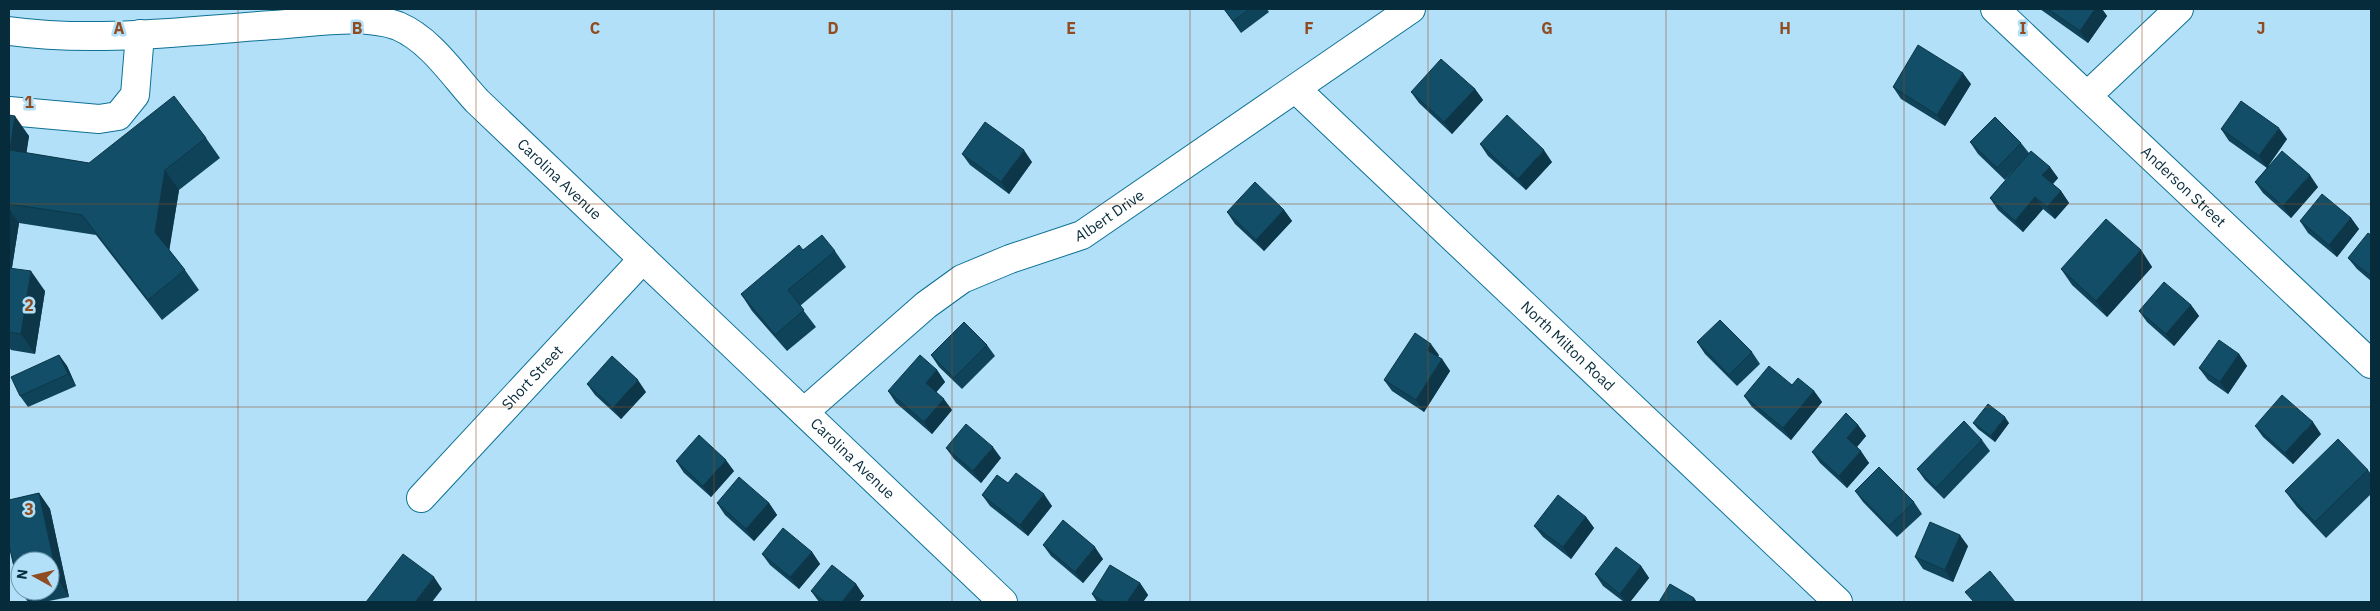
<svg xmlns="http://www.w3.org/2000/svg" width="2380" height="611" viewBox="0 0 2380 611" font-family="'IBM Plex Sans',sans-serif">
	<rect width="100%" height="100%" fill="#b1e0f8"/>
	<g fill="none" stroke-linecap="round" stroke-linejoin="round">
		<g stroke="#0e7195" stroke-width="30">
			<g id="minor">
				<path id="s1" d="M1995,9l376,355"/>
				<path id="s2" d="M9,31c87,12 177,0 264,-6 36,-2 92,-12 125,1 33,14 55,49 79,75l526,501"/>
				<path id="s3" d="M1296,89l542,513"/>
				<path d="M2087,96l92,-87"/>
				<path d="M9,111l90,8 19,-3 17,-21 5,-61"/>
				<path id="s4" d="M804,412l122,-107 36,-26 48,-20 72,-24 329,-226"/>
				<path id="s5" d="M421,498l222,-239"/>
			</g>
		</g>
		<use href="#minor" stroke="#fff" stroke-width="28"/>
	</g>
	<g fill="#0f4359" fill-rule="evenodd">
		<path d="M1224,9h43l2,3 -28,21z"/>
		<path d="M2040,9h62l5,7 -19,27z"/>
		<path d="M1971,84l-26,42 -44,-27 -8,-12z"/>
		<path d="M1475,89l8,11 -31,34 -33,-31 -8,-11z"/>
		<path d="M9,115l20,21 -3,17 63,10 117,-25 14,20 -41,32 -10,60 16,20 14,20 -37,30 -66,-85 -77,-12 -7,45 33,23 -10,63 -24,-4 -2,-3z"/>
		<path d="M2221,129l66,10 -19,27 50,21 -27,31 -28,-25 -8,-11 12,-14 -38,-27z"/>
		<path d="M1970,142l51,1 8,10 21,14 8,11 -5,6 8,7 8,12 -14,16 -12,-10 -20,23 -25,-22 -8,-12 25,-29 -10,11 -27,-26z"/>
		<path d="M1480,144l72,18 -26,28 -38,-34z"/>
		<path d="M962,154l70,8 -23,32 -39,-29z"/>
		<path d="M1284,210l8,11 -28,30 -29,-27 -8,-12z"/>
		<path d="M2351,218l8,11 -22,28 -29,-24 -8,-12z"/>
		<path d="M2371,235v46l-14,-12 -9,-11z"/>
		<path d="M803,250l32,1 11,16 -46,39 16,21 -29,24 -35,-40 -11,-17z"/>
		<path d="M2141,250l11,17 -45,50 -35,-32 -11,-16z"/>
		<path d="M2191,305l8,11 -25,30 -27,-24 -8,-11z"/>
		<path d="M1697,342l55,10 8,12 -23,22 -32,-32z"/>
		<path d="M987,345l8,11 -33,33 -23,-22 -8,-12z"/>
		<path d="M2239,354l8,12 -19,28 -20,-14 -9,-12z"/>
		<path d="M59,355l8,11 9,20 -48,21 -8,-11z"/>
		<path d="M1439,355l-1,2 4,2 8,12 -26,41 -32,-21 -8,-11z"/>
		<path d="M937,370l8,12 -9,10 16,18 -20,24 -36,-31 -8,-12z"/>
		<path d="M587,384l59,8 -25,27 -26,-24z"/>
		<path d="M1792,385l22,6 8,11 -31,38 -39,-33 -8,-11z"/>
		<path d="M1973,423h36l-14,19 -17,-13z"/>
		<path d="M1858,425l8,11 -9,11 12,16 -22,25 -27,-25 -8,-11z"/>
		<path d="M2255,426l66,8 -28,30 -30,-27z"/>
		<path d="M1982,440l8,11 -46,48 -19,-19 -8,-11z"/>
		<path d="M946,448l55,10 -20,25 -27,-24z"/>
		<path d="M676,461l58,10 -23,26 -27,-24z"/>
		<path d="M2368,470l3,4v20l-45,44 -29,-31 -12,-16z"/>
		<path d="M1008,483l44,23 -24,30 -38,-30 -8,-11z"/>
		<path d="M1855,491l59,11 8,12 -25,23 -34,-35z"/>
		<path d="M39,493l11,16 19,88 -25,5h-16l-9,-13 -10,-44v-45zM20,561h30v30h-30z"/>
		<path d="M717,503h52l8,12 -23,26 -29,-26z"/>
		<path d="M1586,517l8,11 -23,31 -28,-22 -9,-11z"/>
		<path d="M1043,545l60,14 -20,24 -32,-27z"/>
		<path d="M1968,546l-15,36 -30,-13 -8,-12z"/>
		<path d="M812,552l8,12 -21,25 -29,-24 -8,-11z"/>
		<path d="M1641,566l8,12 -19,24h-6l-21,-16 -8,-12z"/>
		<path d="M1140,583l8,12 -5,7h-46l-5,-8z"/>
		<path d="M856,584l8,12 -5,6h-40l-8,-11z"/>
	</g>
	<g fill="#0d3748">
		<path d="M2095,9h7l5,7 -19,27 -8,-12z"/>
		<path d="M1963,73l8,11 -26,42 -8,-11z"/>
		<path d="M1475,89l8,11 -31,34 -8,-12z"/>
		<path d="M15,116l14,20 -5,34 -14,-20z"/>
		<path d="M2279,128l8,11 -20,29 -8,-12z"/>
		<path d="M1024,150l8,12 -23,32 -8,-12z"/>
		<path d="M1544,150l8,12 -26,28 -8,-11z"/>
		<path d="M2050,167l8,11 -8,9 -8,-12z"/>
		<path d="M165,170l14,20 -10,62 -14,-20z"/>
		<path d="M2310,175l8,12 -27,31 -8,-12z"/>
		<path d="M2061,191l8,12 -14,16 -8,-12z"/>
		<path d="M2035,197l8,12 -20,23 -8,-11z"/>
		<path d="M9,209l10,14 -10,63z"/>
		<path d="M1284,210l8,11 -28,30 -8,-11z"/>
		<path d="M2351,218l8,11 -22,28 -8,-12z"/>
		<path d="M2141,250l11,17 -45,50 -11,-16z"/>
		<path d="M31,271l14,20 -10,63 -14,-20z"/>
		<path d="M2191,305l8,11 -25,30 -8,-12z"/>
		<path d="M1431,344l8,11 -4,6 -8,-11z"/>
		<path d="M2239,354l8,12 -19,28 -8,-12z"/>
		<path d="M59,355l8,11 9,20 -8,-12z"/>
		<path d="M1442,359l8,12 -26,41 -8,-12z"/>
		<path d="M937,370l8,12 -11,13 -8,-12z"/>
		<path d="M638,380l8,12 -25,27 -8,-11z"/>
		<path d="M1814,391l8,11 -31,38 -8,-12z"/>
		<path d="M944,399l8,11 -20,24 -8,-12z"/>
		<path d="M2005,417l4,6 -14,19 -4,-6z"/>
		<path d="M2313,422l8,12 -28,30 -8,-11z"/>
		<path d="M1858,425l8,11 -11,13 -8,-11z"/>
		<path d="M993,447l8,11 -20,25 -8,-12z"/>
		<path d="M1861,451l8,12 -22,25 -8,-12z"/>
		<path d="M726,460l8,11 -23,26 -8,-11z"/>
		<path d="M39,493l11,16 19,88 -11,-17z"/>
		<path d="M1044,494l8,12 -24,30 -8,-11z"/>
		<path d="M769,503l8,12 -23,26 -8,-12z"/>
		<path d="M1586,517l8,11 -23,31 -8,-12z"/>
		<path d="M1960,535l8,11 -15,36 -8,-12z"/>
		<path d="M1095,547l8,12 -20,24 -8,-11z"/>
		<path d="M812,552l8,12 -21,25 -9,-12z"/>
		<path d="M1641,566l8,12 -19,24h-4l-6,-8z"/>
		<path d="M434,577l8,12 -10,13h-17z"/>
		<path d="M1140,583l8,12 -5,7h-16z"/>
		<path d="M856,584l8,12 -5,6h-17z"/>
		<path d="M1694,598l3,4h-6z"/>
	</g>
	<g fill="#124e67" stroke="#0d3748">
		<path d="M1224,9h26l-17,12z"/>
		<path d="M2048,9h47l-15,22z"/>
		<path d="M1918,45l45,28 -26,42 -44,-28z"/>
		<path d="M1441,59l34,30 -31,33 -33,-30z"/>
		<path d="M174,96l32,42 -41,32 -10,62 30,38 -37,30 -66,-85 -73,-11v-89l6,1 -5,34 79,13z"/>
		<path d="M2241,101l38,27 -20,28 -38,-27z"/>
		<path d="M1507,115l37,35 -26,29 -38,-35z"/>
		<path d="M1995,117l26,26 -24,25 -27,-26z"/>
		<path d="M985,122l39,28 -23,32 -39,-28z"/>
		<path d="M2031,151l19,16 -8,8 19,16 -14,16 -12,-10 -20,24 -25,-23z"/>
		<path d="M2282,151l28,24 -27,31 -28,-24z"/>
		<path d="M1255,182l29,28 -28,30 -29,-28z"/>
		<path d="M2322,194l29,24 -22,27 -29,-24z"/>
		<path d="M2106,219l35,31 -45,51 -35,-32z"/>
		<path d="M2368,233l3,2v41l-23,-18z"/>
		<path d="M822,235l13,16 -47,39 16,20 -29,25 -34,-41 58,-49 4,5z"/>
		<path d="M9,268l22,3 -10,63 -12,-2z"/>
		<path d="M2164,282l27,23 -25,29 -27,-23z"/>
		<path d="M1720,320l32,32 -23,23 -32,-33z"/>
		<path d="M964,322l23,23 -33,33 -23,-23z"/>
		<path d="M1415,333l16,11 -4,6 15,9 -26,41 -32,-20z"/>
		<path d="M2219,340l20,14 -19,28 -21,-14z"/>
		<path d="M59,355l9,19 -48,22 -9,-19z"/>
		<path d="M920,355l17,15 -11,13 18,16 -20,23 -36,-31z"/>
		<path d="M612,356l26,24 -25,28 -26,-24z"/>
		<path d="M1769,366l23,19 6,-7 16,13 -31,37 -39,-32z"/>
		<path d="M2282,395l31,27 -28,31 -30,-27z"/>
		<path d="M1988,404l17,13 -14,19 -18,-13z"/>
		<path d="M1846,413l12,12 -11,13 14,13 -22,25 -27,-24z"/>
		<path d="M1964,421l18,19 -46,48 -19,-19z"/>
		<path d="M966,424l27,23 -20,24 -27,-23z"/>
		<path d="M699,435l27,25 -23,26 -27,-25z"/>
		<path d="M2338,439l30,31 -53,52 -30,-31z"/>
		<path d="M1879,467l35,35 -25,24 -34,-35z"/>
		<path d="M1016,473l28,21 -24,31 -38,-30 15,-20 11,8z"/>
		<path d="M739,477l30,26 -23,26 -29,-26z"/>
		<path d="M39,493l19,87 -8,2v-21h-30v28h-1l-10,-44v-45z"/>
		<path d="M1558,495l28,22 -23,30 -29,-21z"/>
		<path d="M1063,520l32,27 -20,25 -32,-27z"/>
		<path d="M1930,522l30,13 -15,35 -30,-13z"/>
		<path d="M783,528l29,24 -22,25 -28,-23z"/>
		<path d="M1616,547l25,19 -21,28 -25,-20z"/>
		<path d="M403,554l31,23 -19,25h-49z"/>
		<path d="M832,565l24,19 -14,18h-17l-14,-11z"/>
		<path d="M1110,565l30,18 -13,19h-23l-12,-8z"/>
		<path d="M1990,571l25,31h-41l-9,-10z"/>
		<path d="M1670,584l24,14 -3,4h-32z"/>
	</g>
	<path fill="none" stroke="#904c20" stroke-width="1" stroke-opacity="0.55" d="M238,9v593M476,9v593M714,9v593M952,9v593M1190,9v593M1428,9v593M1666,9v593M1904,9v593M2142,9v593M9,204h2362M9,407h2362"/>
	<g text-anchor="middle" stroke-width="5" stroke-linejoin="round" paint-order="stroke">
		<g font-size="15" fill="#062b3b" stroke="#b1e0f8">
			<text dy="5" stroke="none"><textPath href="#s2" startOffset="614">Carolina Avenue</textPath></text>
			<text dy="5" stroke="none"><textPath href="#s1" startOffset="259">Anderson Street</textPath></text>
			<text dy="5" stroke="none"><textPath href="#s4" startOffset="368">Albert Drive</textPath></text>
			<text dy="5" stroke="none"><textPath href="#s3" startOffset="374">North Milton Road</textPath></text>
			<text dy="5" stroke="none"><textPath href="#s5" startOffset="164">Short Street</textPath></text>
			<text dy="5" stroke="none"><textPath href="#s2" startOffset="1019">Carolina Avenue</textPath></text>
		</g>
	</g>
	<g font-size="16" text-anchor="middle" font-weight="bold" fill="#904c20" stroke="#b1e0f8" stroke-width="5" stroke-linejoin="round" paint-order="stroke">
		<text x="119" y="34">A</text>
		<text x="357" y="34">B</text>
		<text x="595" y="34">C</text>
		<text x="833" y="34">D</text>
		<text x="1071" y="34">E</text>
		<text x="1309" y="34">F</text>
		<text x="1547" y="34">G</text>
		<text x="1785" y="34">H</text>
		<text x="2023" y="34">I</text>
		<text x="2261" y="34">J</text>
		<text x="29" y="108">1</text>
		<text x="29" y="311">2</text>
		<text x="29" y="515">3</text>
	</g>
	<rect width="2380" height="611" fill="none" stroke="#062b3b" stroke-width="20"/>
	<g transform="translate(35 576) rotate(278)"><circle r="24" fill="#b1e0f8" stroke="#6d98ac"/>
	<path d="M0-4L9 19L0 12L-9 19Z" fill="#904c20"/>
	<text y="-8" font-size="14" font-weight="bold" text-anchor="middle" fill="#062b3b">N</text>
	</g>
</svg>
